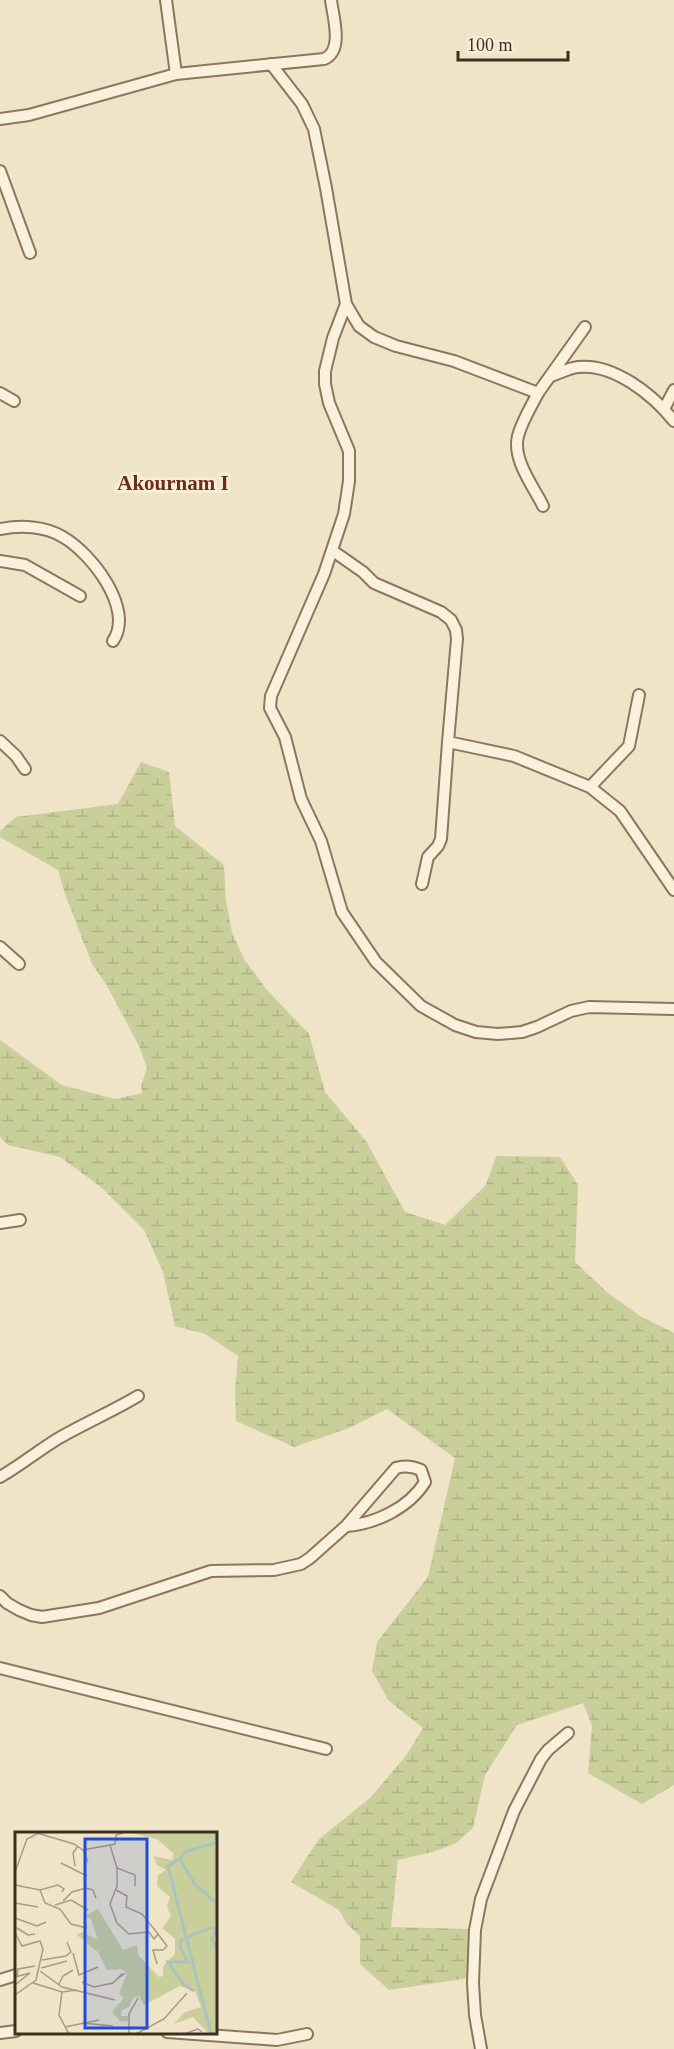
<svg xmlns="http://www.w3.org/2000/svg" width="674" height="2049" viewBox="0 0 674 2049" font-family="'Times New Roman',serif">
	<defs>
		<pattern id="wetland-marsh" width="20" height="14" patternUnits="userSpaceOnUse" patternTransform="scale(1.5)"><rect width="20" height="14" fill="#c9cf9b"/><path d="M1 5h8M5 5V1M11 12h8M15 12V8" fill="none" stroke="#aeb285"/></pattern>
	</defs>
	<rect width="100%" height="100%" fill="#f0e4c8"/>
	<path fill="url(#wetland-marsh)" d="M141,762l28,10 6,54 49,39 2,35 6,32 12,27 23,31 42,44 16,58 41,49 39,71 40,13 41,-40 10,-29 64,1 18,28 -3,77 33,31 32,23 34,17v452l-32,19 -54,-31 4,-47 -9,-23 -66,22 -32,50 -12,53 -17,15 -23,9 -35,8 -7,67 77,2 1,49 -80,12 -29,-26v-28l-13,-12 -8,-14 -48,-28 27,-42 52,-42 36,-42 17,-28 -34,-27 -17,-30 5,-29 51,-65 27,-119 -68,-49 -38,19 -55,19 -58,-26 -1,-31 3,-34 -33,-22 -30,-8 -12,-54 -19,-42 -43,-43 -41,-30 -52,-12 -8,-8v-97l62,45 53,14 27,-6 -1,-7 6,-18 -7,-20 -34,-64 -14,-20 -27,-70 -7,-24 -58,-33v-6l16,-14 102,-13z"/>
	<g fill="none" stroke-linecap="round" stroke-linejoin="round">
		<g stroke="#8d765c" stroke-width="14">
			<g id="minor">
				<path d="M166,0l10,74"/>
				<path d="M271,64l31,40 12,25 12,59 20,116 13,22 15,11 22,9 58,15 84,32c-7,14 -16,28 -20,43 -6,24 16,51 25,70"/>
				<path d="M0,119l29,-4 147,-41 148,-15c20,-8 9,-42 7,-59"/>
				<path d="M0,171l30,82"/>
				<path d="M346,304l-13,34 -8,33v13l4,19 20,48v30l-5,33 -20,60 -53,122 -1,12 15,29 16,62 20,42 21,71 34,50 45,44 34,19 21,7 22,2 24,-2 15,-5 34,-16 18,-4 85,2"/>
				<path d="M551,376c9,-3 18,-8 27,-9 36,-4 75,28 96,54"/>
				<path d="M0,393l14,8"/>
				<path d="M538,393l47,-66"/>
				<path d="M664,409l10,-19"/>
				<path d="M0,529c21,-4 45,-3 63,8 28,16 72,72 50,104"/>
				<path d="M333,551l30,21 11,11 67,29 10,8 5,10 1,9 -9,103 66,14 76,31 30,24 54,79"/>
				<path d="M0,561l25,4 55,31"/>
				<path d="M0,741l16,15 9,13"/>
				<path d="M590,787l39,-41 10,-51"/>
				<path d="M422,884l6,-27 10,-11 3,-7 7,-97"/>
				<path d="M0,947l19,17"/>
				<path d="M0,1223l20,-3"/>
				<path d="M0,1477c21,-12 39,-27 59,-39 26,-15 54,-27 79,-42"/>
				<path d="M0,1596l7,7 12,7 12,5 11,2 57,-9 112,-37 63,-1 27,-6 9,-6 36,-32 50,-58c9,-3 16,-2 25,2l4,12c-16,26 -50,42 -79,44"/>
				<path d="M0,1668l326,81"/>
				<path d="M0,1980l16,-5"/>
				<path d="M167,2032l110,8 30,-6"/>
				<path d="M0,2033l16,-2"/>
				<path d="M481,2049l-6,-34 -2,-32 2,-53 6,-31 33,-88 27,-52 7,-9 20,-17"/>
			</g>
		</g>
		<use href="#minor" stroke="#faf1dc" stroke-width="10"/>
	</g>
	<g text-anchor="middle" stroke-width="6" stroke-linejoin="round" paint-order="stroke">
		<g font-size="21" font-weight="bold" fill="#6b2e1e" stroke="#f7eed8">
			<text x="173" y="490">Akournam I</text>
		</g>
	</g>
	<g transform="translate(15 1832)">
		<rect width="202" height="202" fill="#f0e4c8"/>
		<path d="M116,1h86v201h-8l-16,-17 -19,7 11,-12 16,-5 -6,-16 -15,-5 -36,19 -5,-9 -6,2 -4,9 -7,3 -1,6h7v5l-7,1 -9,-10 12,-14 -5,-5 8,-20 -6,-4 -14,1 -9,-18 -21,-17 5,-3 16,8 -7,-21 -6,-3 13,-7 25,41 14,-5 1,10 21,22 4,-1v-10l12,-12v-15l-13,-11 9,-12 -4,-9 3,-10 -13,-11 1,-11 8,-5 -9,-5 -4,-9 19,4 2,-6 -17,-15z" fill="#c9cf9b"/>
		<path fill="none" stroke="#a9c4bc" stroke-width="3" d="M201,1l-1,10 -30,9 -5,7 14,24 23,21M165,27l-12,7 43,168M202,96l-5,11 5,11M179,159l-10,-6 -16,-23h20l-8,-15 1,-7 28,-12 6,1"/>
		<path fill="none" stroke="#a89b85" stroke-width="1.5" d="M22,1l37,11 9,6 5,12M95,13l7,23 18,7v11M68,18l32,-6 1,-9 7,-2M46,31l26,13M60,34l-2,-13 5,-7M102,35v19l-7,18 7,19 12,11 20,-2 5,7 4,-5 9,12 -4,4h-10l4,14M0,40l12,-33 12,-6M0,53l25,5 18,-5 6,4 -2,3M25,58l5,13 15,6 11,15 16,4M101,58l11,6 -1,11 16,7 16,20M48,69l9,-9 14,-4 7,2 3,8M0,71l23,4M40,73l16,-5 17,10M0,86l22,8 9,-4M2,96l11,7 7,-1M0,101l7,13 18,-5 3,8 -7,31 -21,15M58,121l6,22 19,-8M27,128l24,-4 5,-4 -4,-10M26,136l26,-7M25,139l22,16 53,13M2,144l1,-7 17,-3M0,145l15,-4 -15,12M67,150l12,5 19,-4 9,-9h2l-7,5M18,151l29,9 15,-2M44,152l4,-8 10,-6M47,160l-3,23 10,19M67,191l31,3M50,195l34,-7M114,202v-20l9,-16M121,202l28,-15 23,-26M169,202l14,-5 4,3"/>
		<path fill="#1d4ed8" fill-opacity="0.15" stroke="#1d4ed8" stroke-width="3" d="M70,7h62v189h-62z"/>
		<rect width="202" height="202" fill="none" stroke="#3d2e20" stroke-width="3"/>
	</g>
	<path d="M458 51v9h110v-9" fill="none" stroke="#3d2e20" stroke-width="3"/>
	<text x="467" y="51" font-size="18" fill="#3d2e20" stroke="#f7eed8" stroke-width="4.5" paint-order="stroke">100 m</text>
</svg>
